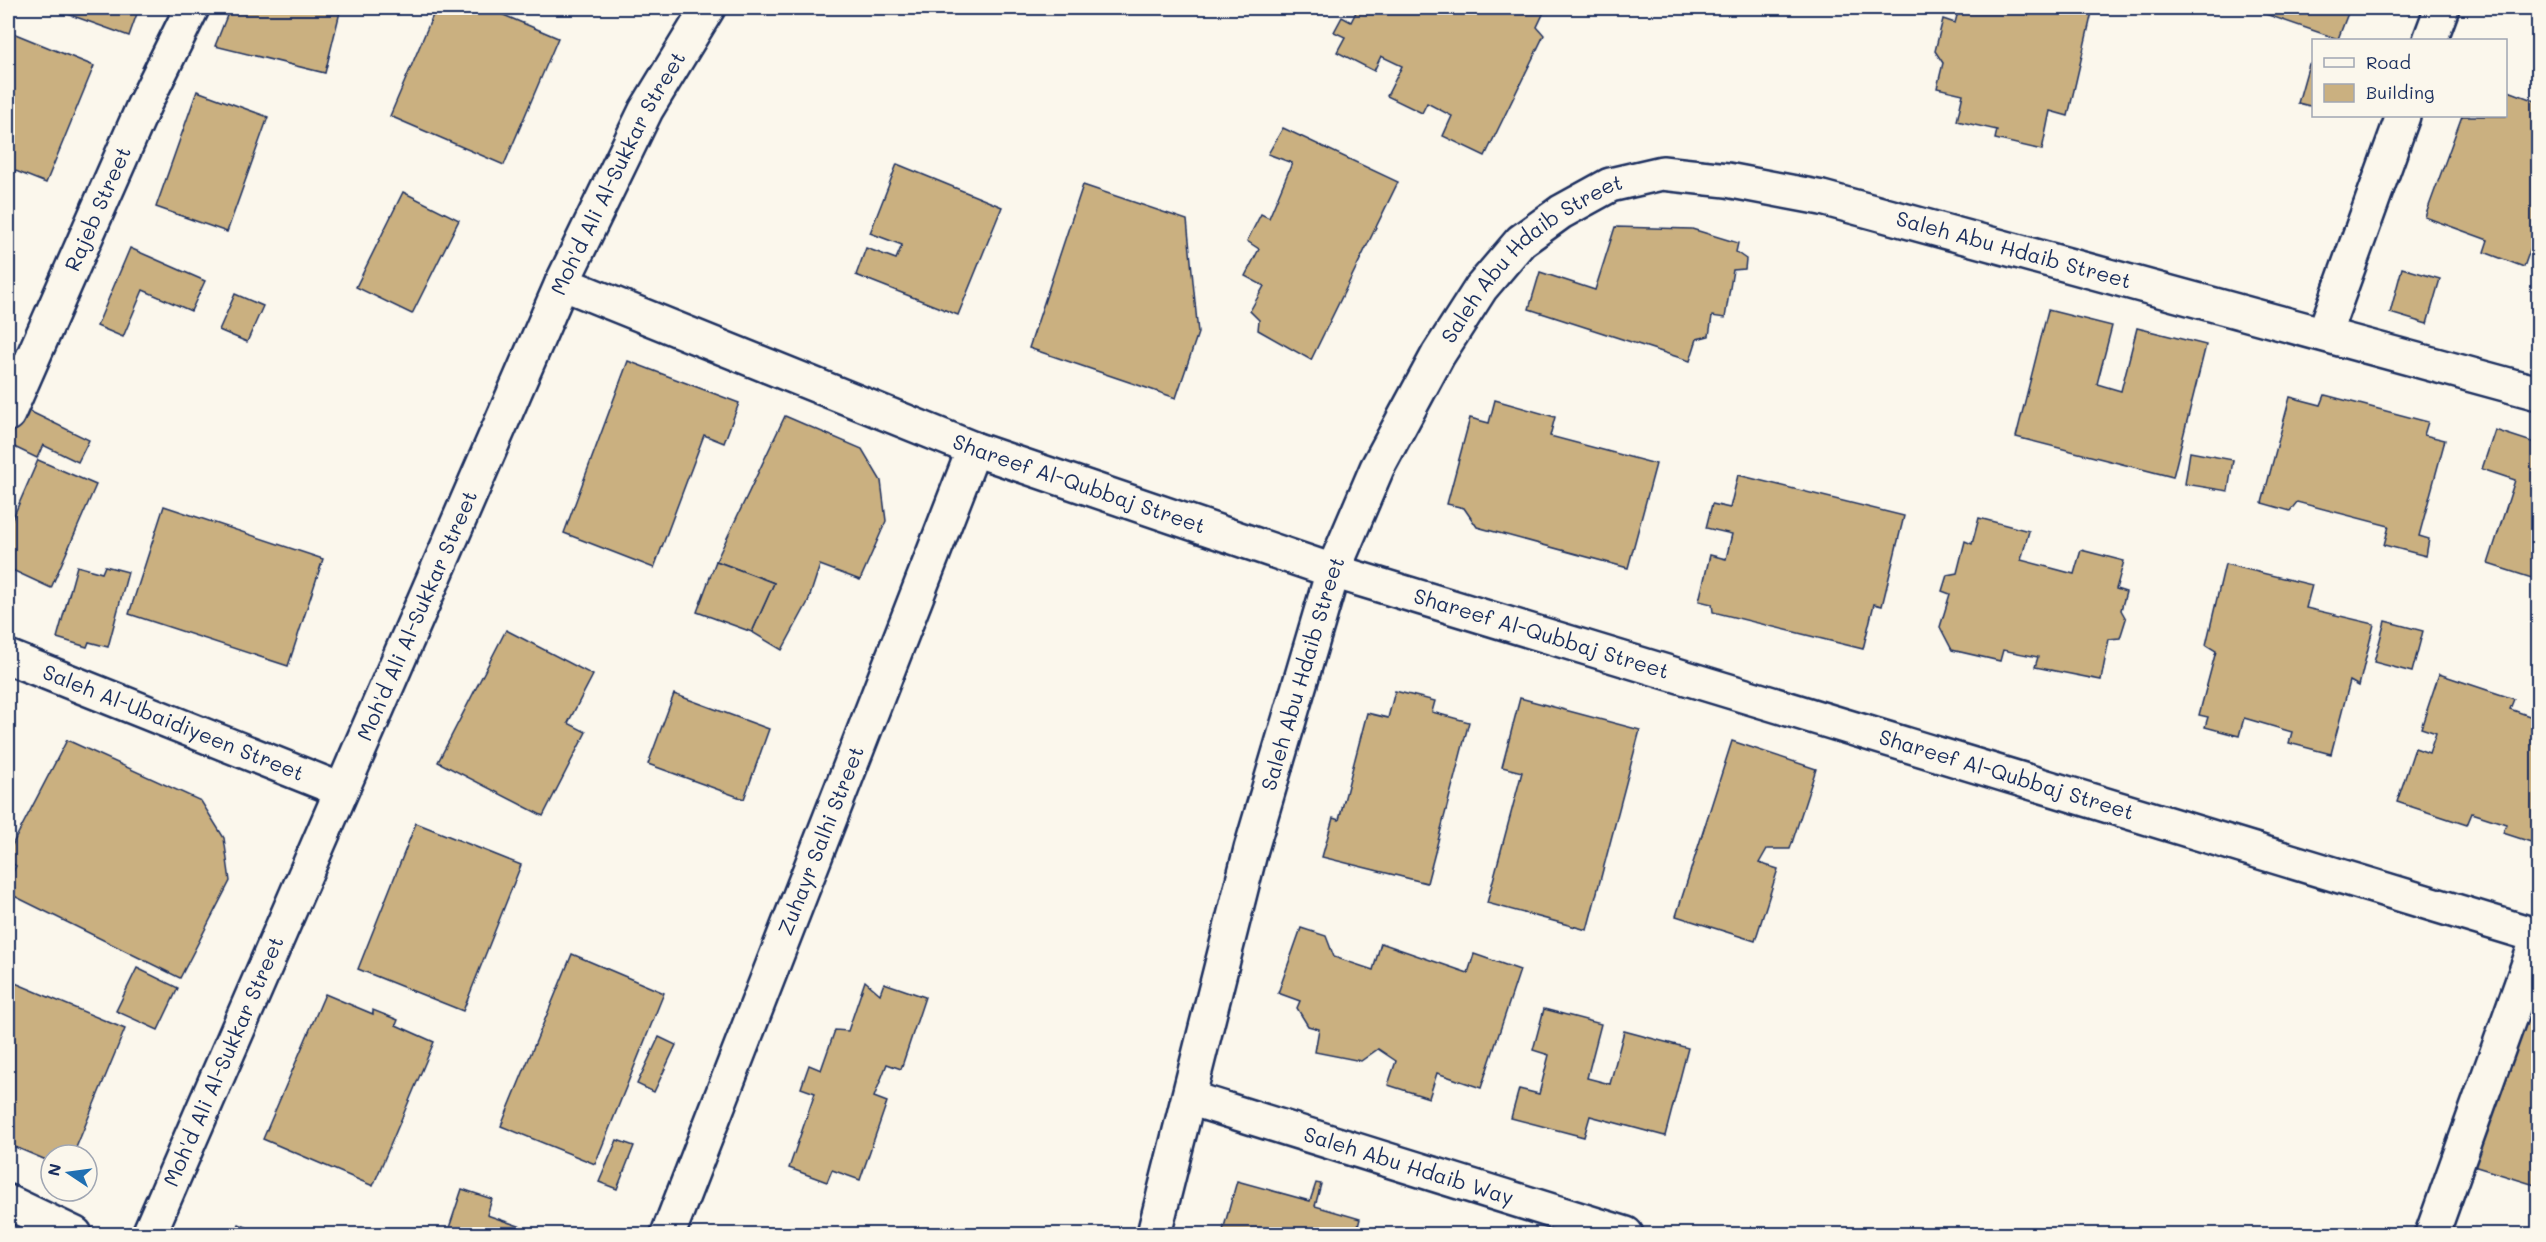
<svg xmlns="http://www.w3.org/2000/svg" width="2546" height="1242" viewBox="0 0 2546 1242" font-family="Mali,sans-serif">
	<rect width="100%" height="100%" fill="#fbf7ec"/>
	<filter id="ink" filterUnits="userSpaceOnUse"><feTurbulence type="fractalNoise" baseFrequency=".0167" numOctaves="2"/><feDisplacementMap in="SourceGraphic" scale="12" xChannelSelector="R" yChannelSelector="G"/><feConvolveMatrix kernelMatrix="1 2 1 2 8 2 1 2 1" color-interpolation-filters="sRGB"/></filter>
	<g filter="url(#ink)">
		<g fill="#cab080" stroke="#1b2f5e" stroke-width="1.5">
			<path d="M51,8h88l-10,28z"/>
			<path d="M230,8h111l-16,65 -110,-27z"/>
			<path d="M436,8h51l71,30 -54,127 -114,-49z"/>
			<path d="M1358,8h188l-9,19 7,8 -59,121 -42,-20 9,-20 -25,-13 -5,10 -35,-17 15,-30 -21,-10 -7,15 -37,-19 8,-15 -11,-5 8,-15 9,5z"/>
			<path d="M1959,8h134l-25,108 -18,-5 -8,39 -47,-11 2,-9 -40,-9 6,-27 -26,-6 6,-25 -8,-12 8,-32 12,4z"/>
			<path d="M2248,8h102l-12,31z"/>
			<path d="M8,31l86,35 -48,117 -38,-15z"/>
			<path d="M2309,64l5,2v41l-16,-4z"/>
			<path d="M2506,90l32,12v125l-14,40 -40,-15 4,-12 -63,-23 37,-101h44z"/>
			<path d="M197,91l71,26 -41,115 -71,-25z"/>
			<path d="M1283,128l115,54 -87,178 -53,-30 1,-10 -9,-9 14,-25 -19,-10 14,-27 -12,-8 14,-27 8,4 23,-55 -24,-9z"/>
			<path d="M897,164l105,43 -44,108 -102,-40 10,-27 30,11 6,-14 -32,-12z"/>
			<path d="M1083,185l104,35 11,113 -22,65 -147,-50z"/>
			<path d="M403,192l56,28 -47,94 -56,-27z"/>
			<path d="M1615,227l77,2 46,14 -2,9 10,7 -1,10 -12,1 -8,48 -13,-2 -3,20 -12,3 -7,22 -161,-52 11,-37 55,18z"/>
			<path d="M130,248l75,33 -14,30 -48,-21 -20,47 -26,-11z"/>
			<path d="M2402,268l38,11 -13,45 -37,-11z"/>
			<path d="M235,294l28,12 -16,36 -28,-12z"/>
			<path d="M2048,310l64,16 -15,58 24,7 16,-63 69,17 -33,132 -157,-40z"/>
			<path d="M628,361l111,42 -15,40 -20,-8 -50,133 -90,-35z"/>
			<path d="M2325,395l103,27 -4,13 21,5 -26,96 10,3 -3,17 -42,-11 5,-19 -92,-24 -7,9 -28,-8 28,-106 31,8z"/>
			<path d="M1495,400l60,17 -5,19 106,28 -28,104 -151,-41 -13,-19 -17,-4 23,-86 19,5z"/>
			<path d="M25,409l64,31 -11,22 -35,-17 -6,13 -29,-14v-5z"/>
			<path d="M785,416l77,33 19,32 5,40 -26,59 -40,-15 -12,37 -26,48 -30,-18 22,-49 -58,-22z"/>
			<path d="M2495,430l43,14v136l-50,-16 27,-84 -33,-11z"/>
			<path d="M2190,452l43,8 -5,31 -43,-7z"/>
			<path d="M38,460l58,25 -45,103 -43,-20v-39z"/>
			<path d="M1738,475l166,41 -22,90 -8,-2 -11,45 -150,-37 -1,-8 -13,-3 11,-46 16,4 6,-25 -26,-6 6,-24 18,4z"/>
			<path d="M164,506l159,53 -35,107 -159,-52z"/>
			<path d="M1979,518l50,13 -8,29 53,14 7,-24 43,11 -8,28 10,3 -5,18 5,9 -6,19 -11,1 -8,41 -66,-13 3,-10 -35,-7 -3,11 -48,-11 -12,-23 10,-33 -8,-3 5,-16 10,-2 8,-32 7,3z"/>
			<path d="M716,561l58,22 -22,49 -55,-20z"/>
			<path d="M2225,564l87,21 -6,23 68,16 -15,62 -9,-5 -19,73 -42,-11 3,-11 -48,-14 -5,18 -34,-9 3,-10 -9,-2 17,-64 -10,-6z"/>
			<path d="M77,566l25,7 3,-7 23,6 -20,75 -19,-5 -2,5 -30,-9z"/>
			<path d="M2385,621l38,10 -11,41 -38,-10z"/>
			<path d="M506,630l87,45 -25,48 18,9 -43,84 -105,-54z"/>
			<path d="M2439,674l75,25 -4,10 28,10v100l-7,23 -28,-9 3,-9 -34,-11 -5,12 -70,-23 18,-54 14,5 7,-20 -15,-5z"/>
			<path d="M1395,691l40,10 -3,11 37,10 -42,161 -105,-26 11,-39 6,2 28,-107 21,5z"/>
			<path d="M674,694l95,35 -25,70 -96,-35z"/>
			<path d="M1520,698l120,32 -53,200 -100,-27 35,-131 -20,-5z"/>
			<path d="M67,740l134,61 23,37 6,43 -50,97 -172,-85v-12l8,-15 -8,-6v-7z"/>
			<path d="M1732,741l84,28 -26,80h-23l-8,14 19,6 -23,72 -79,-25z"/>
			<path d="M416,823l105,42 -58,146 -105,-42z"/>
			<path d="M1301,928l25,8 8,21 39,13 8,-27 87,30 6,-19 46,16 -39,118 -44,-15 -8,25 -41,-13 8,-24 -18,-12 -17,12 -46,-9 4,-23 -11,-3 -11,-18 3,-7 -22,-8z"/>
			<path d="M572,954l92,39 -69,171 -94,-38z"/>
			<path d="M137,968l41,20 -20,42 -42,-19z"/>
			<path d="M8,980l117,49 -52,126h-22v7l-43,-18z"/>
			<path d="M865,981l15,13 4,-11 41,14 -24,72 -14,-5 -13,33 13,5 -27,78 -28,-10 -5,12 -38,-14 26,-75 -14,-5 8,-23 12,5 14,-40 13,1z"/>
			<path d="M325,994l48,20v-4l25,10 -2,5 38,17 -61,144 -110,-47z"/>
			<path d="M2521,1003l17,6v177l-68,-21z"/>
			<path d="M1544,1009l57,15 -14,54 23,6 14,-53 64,17 -23,88 -75,-20 -6,21 -73,-19 8,-29 20,5 10,-39 -16,-5z"/>
			<path d="M659,1037l17,8 -22,47 -17,-8z"/>
			<path d="M617,1140l17,6 -17,43 -18,-7z"/>
			<path d="M1237,1181l73,20 6,-18 5,1 -6,22 45,13 -4,15h-134z"/>
			<path d="M462,1189l30,10 -5,16 55,19h-95z"/>
			<path d="M239,1224l23,10h-27z"/>
			<path d="M2437,1224l36,10h-39z"/>
		</g>
		<g fill="none" stroke-linecap="round" stroke-linejoin="round">
			<g stroke="#1b2f5e" stroke-width="38">
				<g id="minor">
					<path d="M2430,40l12,-32"/>
					<path id="s1" d="M562,283l412,166 359,122 1205,365"/>
					<path d="M2324,334l79,-218"/>
					<path id="s2" d="M8,414l136,-309 48,-97"/>
					<path id="s3" d="M8,657l333,133"/>
					<path id="s4" d="M1189,1098l437,136"/>
					<path d="M8,1202l67,32"/>
					<path id="s5" d="M149,1234l413,-951 84,-173 62,-102"/>
					<path id="s6" d="M668,1234l306,-785"/>
					<path id="s7" d="M1154,1234l97,-385 82,-278 44,-103 61,-113 43,-67 40,-47 40,-29 49,-27 52,-12 65,7 95,18 716,195"/>
					<path d="M2432,1234l106,-296"/>
				</g>
			</g>
			<use href="#minor" stroke="#fbf7ec" stroke-width="33"/>
		</g>
	</g>
	<g text-anchor="middle" stroke-width="4.5" stroke-linejoin="round" paint-order="stroke">
		<g font-size="21" fill="#1b2f5e" stroke="#fbf7ec">
			<text dy="7" stroke="none"><textPath href="#s5" startOffset="1160">Moh'd Ali Al-Sukkar Street</textPath></text>
			<text dy="7" stroke="none"><textPath href="#s2" startOffset="224">Rajeb Street</textPath></text>
			<text dy="7" stroke="none"><textPath href="#s7" startOffset="1588">Saleh Abu Hdaib Street</textPath></text>
			<text dy="7" stroke="none"><textPath href="#s7" startOffset="1065">Saleh Abu Hdaib Street</textPath></text>
			<text dy="7" stroke="none"><textPath href="#s1" startOffset="555">Shareef Al-Qubbaj Street</textPath></text>
			<text dy="7" stroke="none"><textPath href="#s5" startOffset="674">Moh'd Ali Al-Sukkar Street</textPath></text>
			<text dy="7" stroke="none"><textPath href="#s1" startOffset="1041">Shareef Al-Qubbaj Street</textPath></text>
			<text dy="7" stroke="none"><textPath href="#s7" startOffset="580">Saleh Abu Hdaib Street</textPath></text>
			<text dy="7" stroke="none"><textPath href="#s3" startOffset="178">Saleh Al-Ubaidiyeen Street</textPath></text>
			<text dy="7" stroke="none"><textPath href="#s1" startOffset="1527">Shareef Al-Qubbaj Street</textPath></text>
			<text dy="7" stroke="none"><textPath href="#s6" startOffset="422">Zuhayr Salhi Street</textPath></text>
			<text dy="7" stroke="none"><textPath href="#s5" startOffset="188">Moh'd Ali Al-Sukkar Street</textPath></text>
			<text dy="7" stroke="none"><textPath href="#s4" startOffset="230">Saleh Abu Hdaib Way</textPath></text>
		</g>
	</g>
	<rect width="2546" height="1242" fill="none" stroke="#fbf7ec" stroke-width="30"/>
	<rect x="15" y="15" width="2516" height="1212" fill="none" stroke="#1b2f5e" stroke-width="2" filter="url(#ink)"/>
	<rect x="2312" y="39" width="195" height="78" fill="#fbf7ec" stroke="#a1a7b3" stroke-width="1.5"/>
	<rect x="2324" y="58" width="30" height="9" fill="#fbf7ec" stroke="#a1a7b3" stroke-width="1.5"/>
	<text x="2366" y="69" font-size="18" fill="#1b2f5e">Road</text>
	<rect x="2324" y="84" width="30" height="18" fill="#cab080" stroke="#a1a7b3" stroke-width="1.5"/>
	<text x="2366" y="99" font-size="18" fill="#1b2f5e">Building</text>
	<g transform="translate(69 1173) rotate(283)"><circle r="28" fill="#fbf7ec" stroke="#a1a7b3" stroke-width="1.5"/>
	<path d="M0-4.5L10 22L0 15L-10 22Z" fill="#1f6fb2"/>
	<text y="-9" font-size="16" font-weight="bold" text-anchor="middle" fill="#1b2f5e">N</text>
	</g>
</svg>
